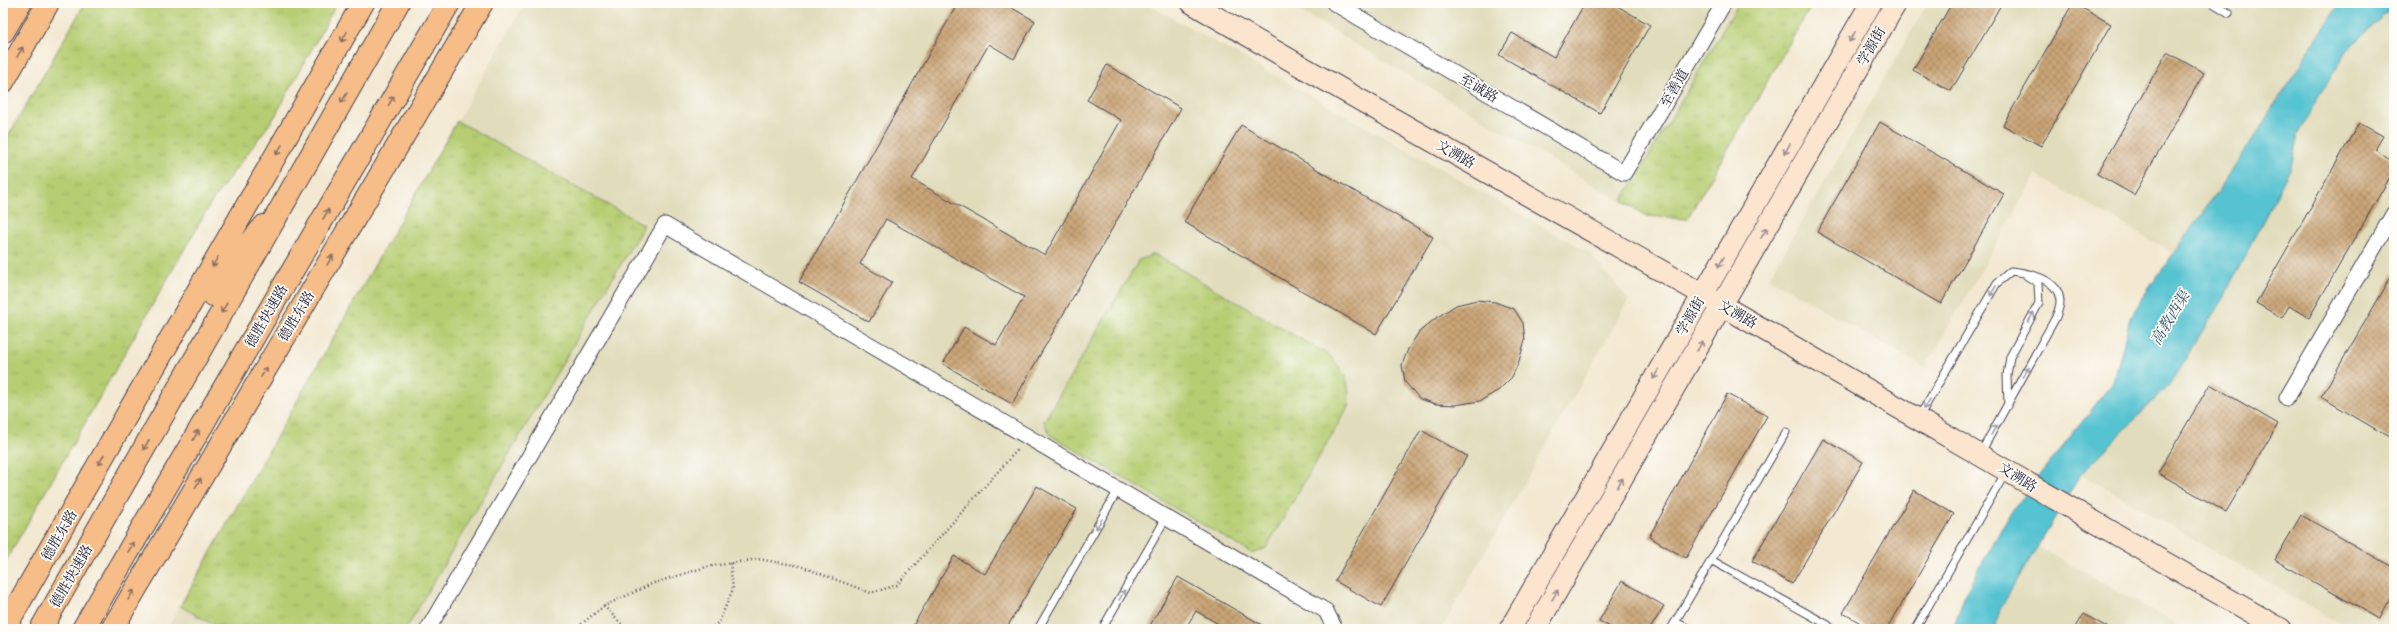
<svg xmlns="http://www.w3.org/2000/svg" width="2397" height="632" viewBox="0 0 2397 632" font-family="'IM FELL English','Noto Serif SC',serif">
	<defs>
		<pattern id="grass-tufts" width="24" height="20" patternUnits="userSpaceOnUse"><rect width="24" height="20" fill="#b6cd72"/><path d="M3 7l-1-3M5 7V3M7 7l1-3M15 17l-1-3M17 17v-4M19 17l1-3" fill="none" stroke="#9cb064"/></pattern>
		<pattern id="building-cross-hatch" width="8" height="8" patternUnits="userSpaceOnUse"><rect width="8" height="8" fill="#caa577"/><path d="M0 0l8 8M0 8l8-8" fill="none" stroke="#a48663"/></pattern>
	</defs>
	<rect width="100%" height="100%" fill="#fdfcf7"/>
	<filter id="ink" filterUnits="userSpaceOnUse"><feTurbulence type="fractalNoise" baseFrequency=".025" numOctaves="2"/><feDisplacementMap in="SourceGraphic" scale="8" xChannelSelector="R" yChannelSelector="G"/><feConvolveMatrix kernelMatrix="1 2 1 2 8 2 1 2 1" color-interpolation-filters="sRGB"/></filter>
	<filter id="wash" filterUnits="userSpaceOnUse"><feTurbulence type="fractalNoise" baseFrequency=".012" numOctaves="4" result="noise"/><feDisplacementMap in="SourceGraphic" scale="16" xChannelSelector="R" yChannelSelector="G"/><feGaussianBlur stdDeviation="0.9" result="paint"/><feColorMatrix in="noise" values="0 0 0 0 0 0 0 0 0 0 0 0 0 0 0 0 0 1.4 0 .05"/><feComposite in="paint" operator="in"/></filter>
	<g filter="url(#wash)">
		<rect width="100%" height="100%" fill="#f3e8d1"/>
		<g fill="#e1dcbb">
			<path d="M525,3h621l444,250 39,47 -188,329h-1274z"/>
			<path d="M1286,3h527l-126,216 -41,-3z"/>
			<path d="M1928,3h412l-104,162 -62,88 -138,-78 -111,193 -156,-90z"/>
			<path d="M2394,5v609l-8,15h-37l-268,-155 88,-89 54,-87 68,-131 7,-32 17,-32 32,-52z"/>
			<path d="M2038,546l147,83h-190l5,-20z"/>
		</g>
		<g fill="url(#grass-tufts)" stroke="#6c7856">
			<path d="M85,3h252l-63,115 -62,83 -209,365v-421z"/>
			<path d="M1739,3h74l-126,216 -41,-3 -24,-15z"/>
			<path d="M457,121l187,104 -238,404h-185l-41,-23z"/>
			<path d="M1154,254l176,102c16,18 21,26 18,51l-82,141 -13,6 -203,-119 -6,-14 95,-161z"/>
		</g>
		<path fill="#57c3d1" stroke="#3c7286" d="M2340,3h54v2l-47,46 -32,52 -17,32 -7,32 -68,131 -54,87 -88,89 -81,135 -5,20h-42l13,-37 43,-77 105,-134 16,-63 15,-24 91,-129z"/>
		<g id="blocks">
			<g fill="url(#building-cross-hatch)">
				<path d="M958,3h45l32,18 -21,38 -25,-15 -77,135 133,76 76,-135 -34,-20 20,-35 74,43 -169,296 -69,-40 21,-37 32,18 28,-48 -138,-78 -26,45 32,18 -23,40 -70,-40z"/>
				<path d="M1585,3h27l38,22 -50,88 -101,-58 13,-22 42,24z"/>
				<path d="M1952,3h50l-51,88 -38,-21z"/>
				<path d="M2073,3l38,21 -70,122 -38,-21z"/>
				<path d="M2167,52l37,21 -70,122 -37,-21z"/>
				<path d="M1880,122l124,72 -63,110 -124,-72z"/>
				<path d="M2359,123l24,13 -8,14 19,11v9l-85,148 -20,-12 -7,12 -26,-15z"/>
				<path d="M1241,125l192,112 -57,97 -192,-112z"/>
				<path d="M2394,272v168l-73,-43z"/>
				<path d="M1477,300l18,2 19,7 9,14 2,17 -6,21 -7,16 -13,13 -19,11 -25,4 -19,-1 -16,-5 -15,-17 -3,-17 6,-16 11,-17 17,-14 20,-13z"/>
				<path d="M2210,384l68,40 -52,88 -68,-39z"/>
				<path d="M1727,394l40,22 -81,142 -37,-21z"/>
				<path d="M1421,430l46,26 -86,151 -46,-26z"/>
				<path d="M1823,439l40,23 -71,122 -40,-23z"/>
				<path d="M1037,486l40,23 -71,120h-95l43,-73 31,18z"/>
				<path d="M1914,490l40,24 -67,115h-16l-28,-16z"/>
				<path d="M2301,515l93,53v24l-15,27 -104,-59z"/>
				<path d="M1178,577l91,52h-42l-31,-18 -11,18h-37z"/>
				<path d="M1622,581l42,25 -14,23h-36l-15,-8z"/>
				<path d="M2084,614l26,15h-35z"/>
			</g>
		</g>
	</g>
	<g filter="url(#ink)">
		<use href="#blocks" fill-opacity="0" stroke="#414052" stroke-width="1"/>
		<g fill="none" stroke-linecap="round" stroke-linejoin="round">
			<g stroke="#414052" stroke-width="9">
				<g id="lane">
					<path d="M2213,3l16,10"/>
					<path d="M2008,406l-1,-31 3,-18 29,-54 -1,-20 -11,-7"/>
					<path d="M1919,417l78,-134 14,-12c18,2 49,8 49,31 0,5 -3,11 -4,15l-76,137"/>
					<path d="M1711,560l117,65 -2,4"/>
					<path d="M1676,622l13,7"/>
					<path d="M1038,629l80,-139"/>
					<path d="M1102,629l64,-111"/>
					<path d="M1671,629l115,-197"/>
					<path d="M1915,629l91,-157"/>
				</g>
			</g>
			<g stroke="#414052" stroke-width="17">
				<g id="street">
					<path d="M1334,3l290,170 100,-170"/>
					<path d="M2287,398l107,-185"/>
					<path d="M428,629l237,-404 661,386 9,18"/>
				</g>
			</g>
			<g stroke="#414052" stroke-width="23">
				<g id="secondary">
					<path d="M1192,3c169,99 340,194 510,291 194,111 385,225 579,335"/>
					<path d="M1510,629l361,-626"/>
					<path d="M1535,629l361,-626"/>
				</g>
			</g>
			<g stroke="#414052" stroke-width="24">
				<g id="primary">
					<path d="M213,295l15,-25 36,-44"/>
					<path d="M4,629l359,-626"/>
					<path d="M112,629l370,-626"/>
				</g>
			</g>
			<g stroke="#414052" stroke-width="24">
				<g id="highway">
					<path d="M3,32l17,-29"/>
					<path d="M3,82l45,-79"/>
					<path d="M41,629l357,-626"/>
					<path d="M83,629l366,-626"/>
				</g>
			</g>
			<g stroke="#414052" stroke-width="2.5" stroke-dasharray="1 3" stroke-linecap="butt">
				<path d="M604,606l22,23"/>
				<path d="M575,629l29,-23 50,-23 52,-16 52,-8 42,7 71,27 26,-8 121,-136"/>
				<path d="M710,629l9,-7 14,-33 -3,-26"/>
			</g>
			<use href="#lane" stroke="#fff" stroke-width="7"/>
			<use href="#street" stroke="#fff" stroke-width="15"/>
			<use href="#secondary" stroke="#fce5cf" stroke-width="21"/>
			<use href="#primary" stroke="#f7bd88" stroke-width="22"/>
			<use href="#highway" stroke="#f7bd88" stroke-width="22"/>
		</g>
		<defs><path id="oneway-shaft" d="M-6 0H5M1.5-3L5.5 0L1.5 3" fill="none" stroke-width="1.6" stroke-linecap="round" stroke-linejoin="round"/></defs>
		<g stroke="#8c7062">
			<use href="#oneway-shaft" transform="translate(344 37) rotate(120)"/>
			<use href="#oneway-shaft" transform="translate(20 52) rotate(-60)"/>
			<use href="#oneway-shaft" transform="translate(344 98) rotate(120)"/>
			<use href="#oneway-shaft" transform="translate(391 101) rotate(-60)"/>
			<use href="#oneway-shaft" transform="translate(279 150) rotate(120)"/>
			<use href="#oneway-shaft" transform="translate(326 214) rotate(-60)"/>
			<use href="#oneway-shaft" transform="translate(330 260) rotate(-59)"/>
			<use href="#oneway-shaft" transform="translate(215 262) rotate(120)"/>
			<use href="#oneway-shaft" transform="translate(224 308) rotate(120)"/>
			<use href="#oneway-shaft" transform="translate(264 372) rotate(-59)"/>
			<use href="#oneway-shaft" transform="translate(196 435) rotate(-60)"/>
			<use href="#oneway-shaft" transform="translate(146 445) rotate(120)"/>
			<use href="#oneway-shaft" transform="translate(101 460) rotate(120)"/>
			<use href="#oneway-shaft" transform="translate(198 483) rotate(-59)"/>
			<use href="#oneway-shaft" transform="translate(131 547) rotate(-60)"/>
			<use href="#oneway-shaft" transform="translate(131 595) rotate(-59)"/>
		</g>
		<g stroke="#9a8d8c">
			<use href="#oneway-shaft" transform="translate(1852 37) rotate(120)"/>
			<use href="#oneway-shaft" transform="translate(1787 149) rotate(120)"/>
			<use href="#oneway-shaft" transform="translate(1764 233) rotate(-60)"/>
			<use href="#oneway-shaft" transform="translate(1721 262) rotate(120)"/>
			<use href="#oneway-shaft" transform="translate(1700 346) rotate(-60)"/>
			<use href="#oneway-shaft" transform="translate(1656 374) rotate(120)"/>
			<use href="#oneway-shaft" transform="translate(1620 483) rotate(-60)"/>
			<use href="#oneway-shaft" transform="translate(1555 595) rotate(-60)"/>
		</g>
		<g stroke="#9c9ca7">
			<use href="#oneway-shaft" transform="translate(1993 291) rotate(120)"/>
			<use href="#oneway-shaft" transform="translate(2031 317) rotate(-62)"/>
			<use href="#oneway-shaft" transform="translate(2026 372) rotate(-61)"/>
			<use href="#oneway-shaft" transform="translate(1927 404) rotate(120)"/>
			<use href="#oneway-shaft" transform="translate(1994 430) rotate(-59)"/>
			<use href="#oneway-shaft" transform="translate(1099 524) rotate(120)"/>
			<use href="#oneway-shaft" transform="translate(1122 595) rotate(-60)"/>
		</g>
	</g>
	<g text-anchor="middle" stroke-width="3.5" stroke-linejoin="round" paint-order="stroke">
		<g font-size="14" fill="#22223b" stroke="#fdfcf7">
			<text transform="translate(1871 46) rotate(-60)" y="5">学源街</text>
			<text transform="translate(1479 88) rotate(30)" y="5">至诚路</text>
			<text transform="translate(1674 88) rotate(-60)" y="5">至善道</text>
			<text transform="translate(1456 154) rotate(30)" y="5">文溯路</text>
			<text transform="translate(1738 314) rotate(30)" y="5">文溯路</text>
			<text transform="translate(266 316) rotate(-60)" y="5">德胜快速路</text>
			<text transform="translate(296 316) rotate(-59)" y="5">德胜东路</text>
			<text transform="translate(1690 316) rotate(-60)" y="5">学源街</text>
			<text transform="translate(2018 477) rotate(32)" y="5">文溯路</text>
			<text transform="translate(59 535) rotate(-60)" y="5">德胜东路</text>
			<text transform="translate(71 576) rotate(-60)" y="5">德胜快速路</text>
		</g>
		<g font-size="15" font-style="italic" fill="#355a70" stroke="#fdfcf7">
			<text transform="translate(2170 318) rotate(-59)" y="5">高教西渠</text>
		</g>
	</g>
	<rect width="2397" height="632" fill="none" stroke="#fdfcf7" stroke-width="16"/>
</svg>
